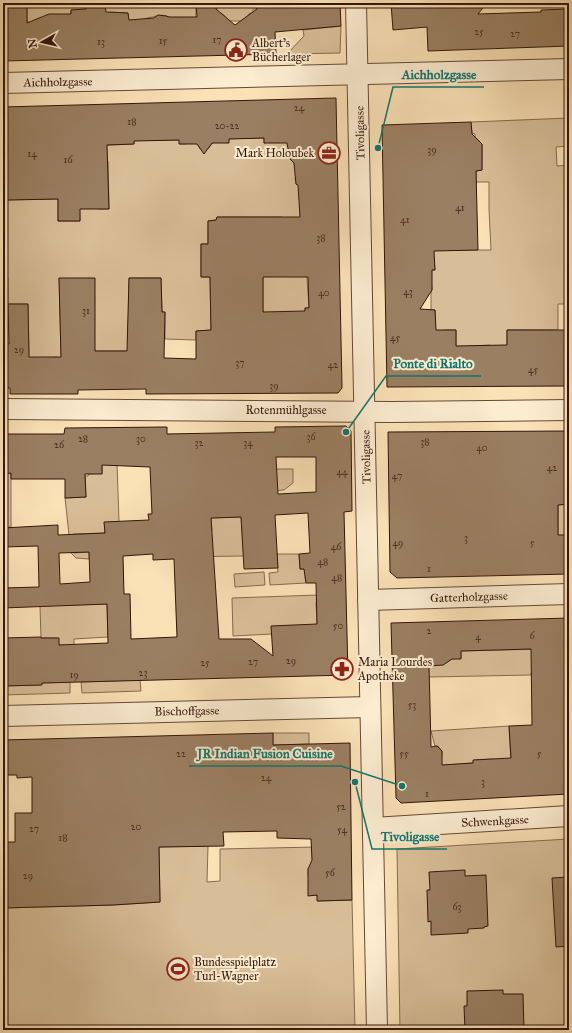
<svg xmlns="http://www.w3.org/2000/svg" width="572" height="1033" viewBox="0 0 572 1033" font-family="'IM FELL Great Primer',serif">
	<rect width="100%" height="100%" fill="#fae1b6"/>
	<filter id="stains"><feTurbulence type="fractalNoise" baseFrequency=".005" numOctaves="4"/><feColorMatrix values="0 0 0 0 .2 0 0 0 0 .09 0 0 0 0 .02 0 0 0 .5 -.17"/></filter>
	<radialGradient id="worn" r=".72"><stop offset=".6" stop-color="#630" stop-opacity="0"/><stop offset="1" stop-color="#630" stop-opacity=".3"/></radialGradient>
	<g fill="#d8be98" stroke="#866a50" fill-rule="evenodd">
		<path d="M27,3h169v18l-27,-4c-7,-4 -14,0 -22,1l1,5h-19l-1,-10 -18,-1 -1,2 -23,-5 -15,1v4l-40,10 -4,-3z"/>
		<path d="M216,3h41v6h-4v4h-3l-3,3v5h-22v-5l-4,-3h-4z"/>
		<path d="M341,26l-1,27 -53,1 17,-18 -1,-6z"/>
		<path d="M569,118v28l-13,1 1,19 12,-1v139h-11v26h-51v19h-16l-1,-4 -17,1 -1,4h-15v4h-20v-4h-6v4h-10l-1,-3 3,-1v-10h-3v-10l11,-1v-8l4,-1v-10h-4v-18l1,-3 -2,-19h5l-1,-11h-4v-9h61l-2,-41v-27h-13v-11l6,-1v-26l-7,-7v-3l-3,-1 -1,-11zM444,330h12v16h-12z"/>
		<path d="M293,137v12l-4,4 1,6 4,4 4,15h-3l1,6 3,1 1,31 3,1 6,91h-4v11l-42,-7v-35l19,-60h-65l-1,3 -8,1v23h-7v33h9l1,53 -15,1v9l-31,-1v-27h-3l-1,-34h-32l-1,64 3,9h-36l-36,-73 2,78h16l-19,4 -1,-3 -29,3 1,-6 -1,-50h-20v-26h-5v-96h3l1,18 51,-1v22h22l-2,-66 8,-9 48,-2v-4h45l1,4h5l12,-4 1,5 2,4h8l4,-5v-5l52,-1v5zM99,161h9l1,48h-11z"/>
		<path d="M102,462h15l2,60 -14,1v10l-32,1 1,19 15,-1v7l-13,-1 -5,-5 -6,-55 21,-1 -1,-21h3l1,-2 13,-1z"/>
		<path d="M223,469h70v14l-9,7 -38,3z"/>
		<path d="M11,473v54l-8,1v-54z"/>
		<path d="M569,504v31l-11,3v-33z"/>
		<path d="M241,517l3,39 -70,1 -3,-24 41,-2 -1,-13z"/>
		<path d="M277,554h22l1,15h8l-3,8 1,6 -36,2 -1,-12 9,-1z"/>
		<path d="M264,572l1,13 -30,2 -1,-13z"/>
		<path d="M319,595l-3,8 2,39 -46,-8 -39,2 -1,-38z"/>
		<path d="M107,604l1,33 -34,2v9l-10,1v-4h-5l-1,-7h-17l-1,-32z"/>
		<path d="M543,649l26,24h-38v2l-102,2v-1h-1l-1,-14 16,3 9,-6 9,-1v-7z"/>
		<path d="M140,680l1,11 -59,2 -1,-11z"/>
		<path d="M70,682v11l-67,2v-9l38,-1 1,-2z"/>
		<path d="M509,726l2,35 -20,-2 -17,1 -1,3 -41,3 10,-11v-4l-4,-5h-3l-4,-15z"/>
		<path d="M273,733h36v11l-36,1z"/>
		<path d="M569,839v191h-169l-3,-181z"/>
		<path d="M208,846l-1,36 13,-1v-32l96,-2 1,13 -9,9v6l2,3 -1,17h8l1,6 34,-1 3,130h-352v-122l110,-3 47,-3 -1,-55z"/>
	</g>
	<g fill="#9a7f62" stroke="#331508" fill-rule="evenodd">
		<path d="M3,3h24v20l22,-9h22v-4l15,-1v-3h19l1,6 22,1 1,7 25,-2 4,-3 8,1 3,1h28l-1,-14h20v6l19,16 22,-16v-6h83l1,23 -66,6 1,22 -273,7z"/>
		<path d="M391,3h96l-9,11 63,-2v-2l28,-1v37l-141,5 -1,-24 -34,3z"/>
		<path d="M336,98l6,290 -4,5 -192,1v-5l-68,1v4h-68v-6h-7v-44h6l-1,-40h20l1,53h32l-2,-79h36v73h32l2,-73h32l1,34h3l-1,46 32,1v-28l15,-1 -1,-53h-9v-33h7v-23l8,-1 1,-3h83l-2,-32 -2,-1 -2,-21 -4,-4 -3,-16h-23v-5l-35,1v4h-17l-8,11 -7,-10h-18v-4l-45,1v3l-27,1 2,64h-29v12h-22v-22l-51,1 -1,-18h-3v-75zM263,277h45l1,31h-4v3l-42,1z"/>
		<path d="M471,122l1,12 10,10v26l-6,1 2,79 -44,1 1,19h-3v20l-12,19 15,1 1,20h20v16l51,-1v-15h62v56l-182,1 -5,-262z"/>
		<path d="M346,426l5,5 1,80 -8,1 4,163 -306,8v2l-39,1v-48l38,-1v1h18v7l49,-2 -1,-39 -104,4v-20l36,-1 -1,-41 -35,1v-19l55,-3v10l47,-2 -1,-11 45,-2 -1,-6h4l-2,-47 -48,-2v9h-17l1,23 -21,1v-19h-54v-6l-8,1v-40h61l1,-6 102,-1v7l108,-2v-5zM276,457h40v35l-38,2zM308,513l2,40 -11,1 1,15h4l2,14h10l1,41 -46,2 2,30 -22,-17h-32l-8,-121 30,-1 3,52 34,-1 -3,-53zM89,552l1,30 -30,2 -1,-31zM153,554v6l21,-1 3,78 -46,2 -1,-45h-6l-1,-38z"/>
		<path d="M569,431v73l-11,1v30h11v39l-172,4 -7,-6 -2,-140z"/>
		<path d="M569,618v176l-168,9 -5,-5 -5,-175zM531,649l1,76 -23,1 2,32 -38,2v3l-31,2v-14l-5,-5 -6,1 -2,-81 14,-1 9,-6h9v-8z"/>
		<path d="M273,733v12l77,-2 2,157 -35,1v-6l-9,1v-27l4,-9 -1,-21 -34,-1v-7l-54,1 1,14 -65,1 1,55 -47,3 -109,3 -1,-66h12v-29h17v-36l-15,1v-3h-14v-35z"/>
		<path d="M465,870v6l21,-1 2,51 -4,1v1l-16,1v4l-37,2v-14l-3,1 -1,-32h3l-1,-18z"/>
		<path d="M569,877v69l-13,1 -4,-69z"/>
		<path d="M503,990v4h20l1,36h-59l-1,-24h3v-15z"/>
	</g>
	<g fill="none" stroke-linecap="round" stroke-linejoin="round">
		<g stroke="#654834" stroke-width="22">
			<g id="street">
				<path d="M356,3l21,1027"/>
				<path d="M3,83l566,-14"/>
				<path d="M3,409l389,3 177,-2"/>
				<path d="M368,600l201,-6"/>
				<path d="M3,716l367,-9"/>
				<path d="M373,828l196,-12"/>
			</g>
		</g>
		<use href="#street" stroke="#fcecd0" stroke-width="20"/>
	</g>
	<defs>
		<g id="civic-ring" transform="scale(1.15)"><circle r="9.5" fill="#fcecd0" stroke="#8f2418" stroke-width="1.5"/><path d="M-.6-6.5H3V-4.5H.6V-3L4-1V1h2V6H-6V1h2V-1L-.6-3ZM-1.2 2.5V6h2.4V2.5Z" fill="#8f2418"/></g>
		<g id="office-ring" transform="scale(1.15)"><circle r="9.5" fill="#fcecd0" stroke="#8f2418" stroke-width="1.5"/><path d="M-6-3h4V-5.5h4V-3h4V5H-6ZM-1-4.5V-3h2v-1.5ZM-6 0V1H6V0Z" fill="#8f2418"/></g>
		<g id="pharmacy-ring" transform="scale(1.15)"><circle r="9.5" fill="#fcecd0" stroke="#8f2418" stroke-width="1.5"/><path d="M-2-6h4v4h4v4h-4v4h-4v-4h-4v-4h4Z" fill="#8f2418"/></g>
		<g id="stadium-ring" transform="scale(1.15)"><circle r="9.5" fill="#fcecd0" stroke="#8f2418" stroke-width="1.5"/><path d="M0-5a6.5 5 0 1 0 0 10a6.5 5 0 1 0 0-10ZM-3.5-1.8h7v3.6h-7Z" fill="#8f2418"/></g>
	</defs>
	<g fill-rule="evenodd">
		<use href="#civic-ring" x="236" y="50"/>
		<use href="#office-ring" x="329" y="153"/>
		<use href="#pharmacy-ring" x="342" y="669"/>
		<use href="#stadium-ring" x="178" y="969"/>
	</g>
	<g text-anchor="middle" stroke-width="4" stroke-linejoin="round" paint-order="stroke">
		<g font-size="10" fill="#4d301e">
			<text x="479" y="35">25</text>
			<text x="515" y="37">27</text>
			<text x="217" y="43">17</text>
			<text x="163" y="44">15</text>
			<text x="101" y="45">13</text>
			<text x="299" y="111">24</text>
			<text x="132" y="125">18</text>
			<text x="227" y="129">20-22</text>
			<text x="432" y="153">39</text>
			<text x="32" y="157">14</text>
			<text x="68" y="163">16</text>
			<text x="460" y="211">41</text>
			<text x="405" y="223">41</text>
			<text x="321" y="241">38</text>
			<text x="408" y="295">43</text>
			<text x="324" y="296">40</text>
			<text x="86" y="314">31</text>
			<text x="395" y="341">45</text>
			<text x="19" y="353">29</text>
			<text x="240" y="366">37</text>
			<text x="333" y="368">42</text>
			<text x="533" y="373">45</text>
			<text x="274" y="389">39</text>
			<text x="311" y="440">36</text>
			<text x="83" y="442">28</text>
			<text x="141" y="442">30</text>
			<text x="425" y="445">38</text>
			<text x="199" y="446">32</text>
			<text x="248" y="446">34</text>
			<text x="59" y="448">26</text>
			<text x="482" y="451">40</text>
			<text x="552" y="471">42</text>
			<text x="342" y="475">44</text>
			<text x="397" y="479">47</text>
			<text x="466" y="541">3</text>
			<text x="398" y="546">49</text>
			<text x="532" y="546">5</text>
			<text x="336" y="550">46</text>
			<text x="323" y="565">48</text>
			<text x="429" y="572">1</text>
			<text x="337" y="581">48</text>
			<text x="338" y="629">50</text>
			<text x="429" y="634">2</text>
			<text x="532" y="639">6</text>
			<text x="478" y="640">4</text>
			<text x="291" y="664">29</text>
			<text x="253" y="665">27</text>
			<text x="205" y="666">25</text>
			<text x="143" y="676">23</text>
			<text x="74" y="678">19</text>
			<text x="412" y="708">53</text>
			<text x="181" y="757">22</text>
			<text x="404" y="757">55</text>
			<text x="539" y="757">5</text>
			<text x="266" y="781">24</text>
			<text x="483" y="785">3</text>
			<text x="427" y="797">1</text>
			<text x="341" y="810">52</text>
			<text x="136" y="830">20</text>
			<text x="34" y="832">27</text>
			<text x="342" y="833">54</text>
			<text x="63" y="841">18</text>
			<text x="330" y="876">56</text>
			<text x="28" y="879">29</text>
			<text x="457" y="910">63</text>
		</g>
		<g font-size="12" fill="#331508" stroke="#fcecd0" text-anchor="start">
			<text x="252" y="47">Albert's<tspan x="252" dy="14">Bücherlager</tspan></text>
			<text x="314" y="157" text-anchor="end">Mark Holoubek</text>
			<text x="358" y="666">Maria Lourdes<tspan x="358" dy="14">Apotheke</tspan></text>
			<text x="194" y="966">Bundesspielplatz<tspan x="194" dy="14">Turl-Wagner</tspan></text>
		</g>
		<g font-size="12" fill="#331508" stroke="#fcecd0">
			<text transform="translate(58 82) rotate(-1)" y="4">Aichholzgasse</text>
			<text transform="translate(360 133) rotate(-91)" y="4">Tivoligasse</text>
			<text x="286" y="414">Rotenmühlgasse</text>
			<text transform="translate(366 457) rotate(-91)" y="4">Tivoligasse</text>
			<text transform="translate(469 597) rotate(-2)" y="4">Gatterholzgasse</text>
			<text transform="translate(187 711) rotate(-1)" y="4">Bischoffgasse</text>
			<text transform="translate(495 821) rotate(-3)" y="4">Schwenkgasse</text>
		</g>
	</g>
	<path fill="none" stroke="#0f766e" stroke-width="1.5" d="M378 148L393 87H484M346 432L386 376H481M402 786L341 766H189M355 782L372 849H447"/>
	<g fill="#0f766e" stroke="#fcecd0" stroke-width="1.5">
		<circle cx="378" cy="148" r="4"/>
		<circle cx="346" cy="432" r="4"/>
		<circle cx="402" cy="786" r="4"/>
		<circle cx="355" cy="782" r="4"/>
	</g>
	<g font-size="13" text-anchor="middle" font-weight="bold" fill="#0f766e" stroke="#fcecd0" stroke-width="4" stroke-linejoin="round" paint-order="stroke">
		<text x="439" y="79">Aichholzgasse</text>
		<text x="433" y="368">Ponte di Rialto</text>
		<text x="265" y="758">JR Indian Fusion Cuisine</text>
		<text x="410" y="841">Tivoligasse</text>
	</g>
	<rect width="572" height="1033" fill="none" stroke="#fae1b6" stroke-width="16"/>
	<rect x="4" y="4" width="564" height="1025" fill="none" stroke="#331508" stroke-width="2"/>
	<rect x="8" y="8" width="556" height="1017" fill="none" stroke="#331508"/>
	<g transform="translate(42 42) rotate(262)" stroke="#fcecd0" stroke-width="3" paint-order="stroke">
	<path d="M0-3L7 15L0 10L-7 15Z" fill="#331508"/>
	<text y="-6" font-size="11" font-weight="bold" text-anchor="middle" fill="#331508">N</text>
	</g>
	<rect width="100%" height="100%" filter="url(#stains)"/>
	<rect width="100%" height="100%" fill="url(#worn)"/>
</svg>
